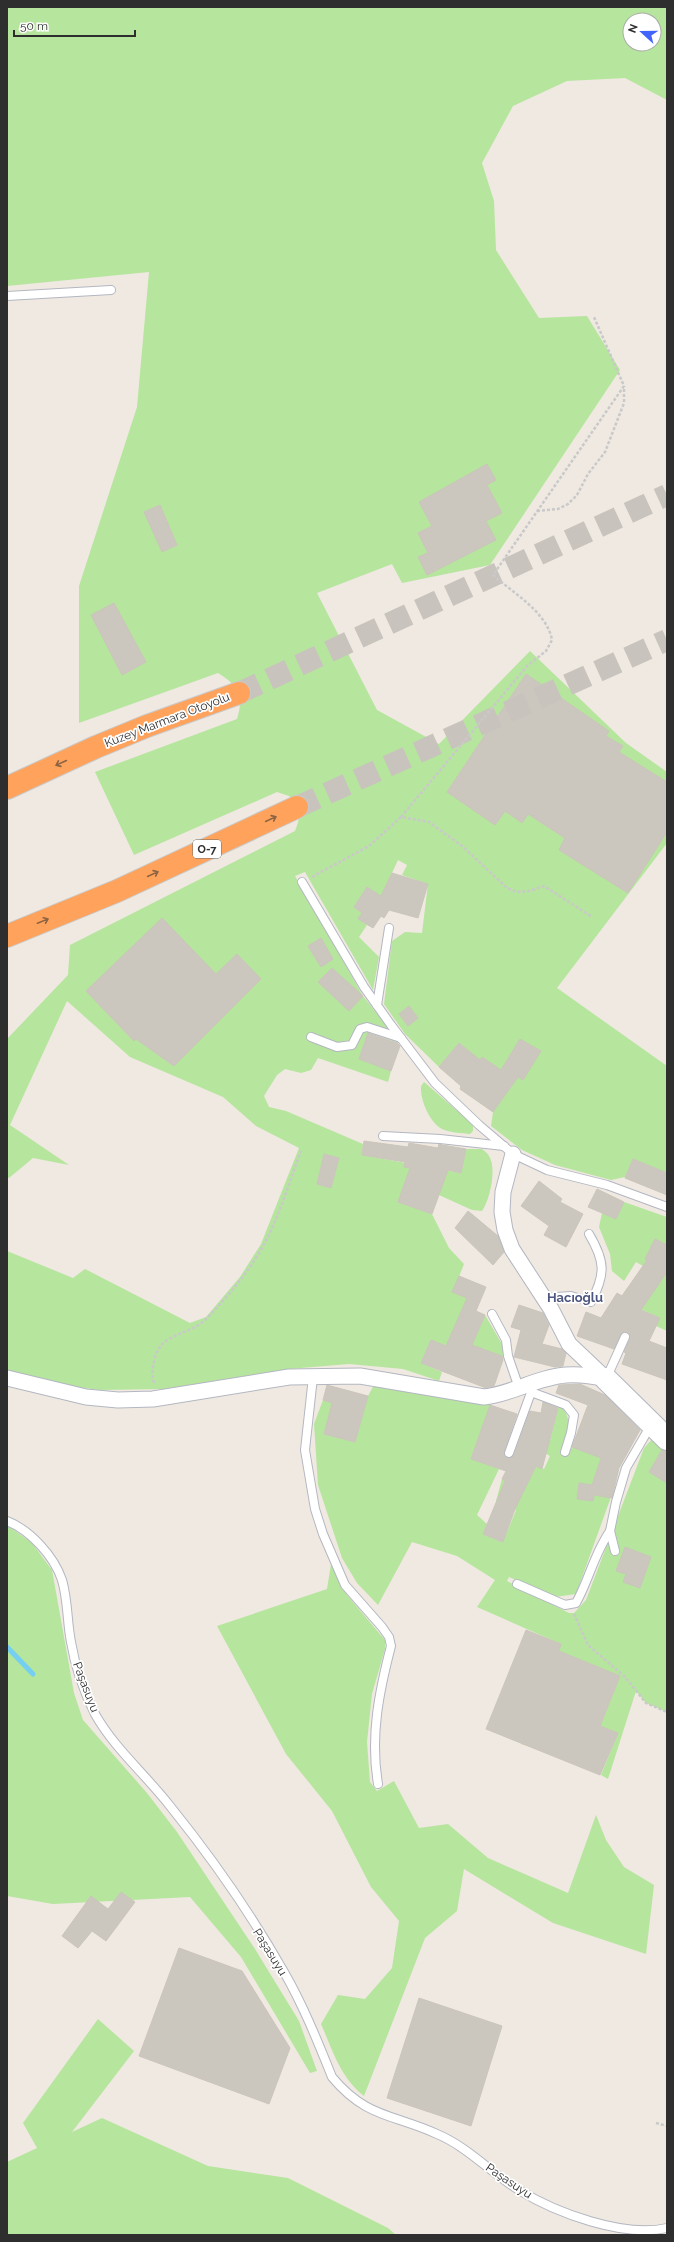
<svg xmlns="http://www.w3.org/2000/svg" width="674" height="2242" viewBox="0 0 674 2242" font-family="Raleway,sans-serif">
	<rect width="100%" height="100%" fill="#efe9e1"/>
	<g fill="#b6e59e" fill-rule="evenodd">
		<path d="M7,7h660v93l-42,-22 -58,3 -54,25 -31,57 12,38 2,49 43,68 48,-2 33,54 -130,195 -88,18 -10,-19 -75,29 60,117 62,34 91,-93 96,92 41,29v71l-110,145 110,78v107l-34,-14 -8,18 -14,3 -56,-15 -33,-15 -31,-24 2,-14 22,-32 -33,-23 -5,7 -12,-8 4,-5 -10,-8 -20,24 -34,-33 -21,-30 8,-63 13,-9 17,1 6,-49 -26,-9 5,-10 -9,-5 -14,30 4,11 -21,-14 -13,20 8,6 -3,6 8,6 -8,12 20,20 -6,33 -68,-118 -10,4 68,120 38,48 -32,-12 -10,27 32,12 -3,11 -70,-24 -7,12 -10,3 -16,-4 -8,6 -13,21 5,11 17,4 77,33 -1,11 99,18 5,-24h16c2,2 6,4 7,7 8,12 1,44 -7,55l-10,-1 -33,-15 2,-7 -43,14 34,12 17,34 15,16 -11,28 26,11 -15,3 -11,25 21,9 11,-25 17,29 2,13 -27,-10 -21,4 -25,-11 -10,23 21,9 -3,9 -36,-12 -54,-5 -60,5 -125,20 -64,1 -24,-3 -69,-17v-119l66,27 12,-9 105,54 16,-6 34,-40 21,-33 38,-96 -43,-22 -33,-29 -93,-40 -63,-56 -57,124 59,40 -36,-7 -24,20 -2,-1v-138l61,-64 2,-30 225,-114c7,-17 4,-21 -6,-35l-12,-4 -143,63 -39,-83 142,-53c7,-23 2,-33 -19,-46l-139,50v-137l58,-179 12,-135 -142,14zM630,20h24v24h-24zM324,1154l15,4 -8,30 -14,-4z"/>
		<path d="M424,1082l45,39 4,5v5l-3,3c-8,-1 -20,-1 -28,-5 -13,-7 -22,-30 -21,-43z"/>
		<path d="M624,1202l43,15v114l-11,-5 4,-8 -22,-10 -16,-12 5,-8 19,13 -3,-35 -7,-4 -12,19 -12,-10 -2,-17 -11,-27 3,-14 14,6z"/>
		<path d="M374,1385l117,19 -20,54 28,11 -22,46 10,9 -4,10 20,8 13,-32 -20,-9 6,-22 22,11 12,-24 8,3 6,-13 -28,-15 2,-7 26,6 9,-35c17,13 7,33 3,50l6,1 4,-9 23,8 11,-29 -23,-9 5,-12 28,10 -13,29 3,2 -7,19 2,1 -4,29 14,2 -35,97 -21,3 -46,-20 -2,4 62,32h5l12,-13 58,-152 12,-13 11,15v262l-21,-9 -10,-12 -28,88 -7,-4 17,-42 -18,-7 20,-50 -54,-22 -38,92 -7,-2 40,-100 -84,-37 18,-27 -38,-24 -45,-14 -34,63 -21,-22 -15,-25 -24,-73 -4,-61 9,-24 13,2 -12,32 31,8 13,-46z"/>
		<path d="M7,1525l25,18 20,27 22,123 9,27 64,73 30,39 78,117 44,72 18,50 -7,2 -69,-116 -51,-60 -137,7 -46,-8z"/>
		<path d="M331,1564l16,31 38,45v9l-13,45 -5,48 3,40 7,9 17,-10 25,47 29,-4 40,34 80,35 28,-78 10,25 18,27 30,18 -8,69 -93,-31 -89,-54 -7,42 -32,27 -61,158c-24,-19 -31,-45 -43,-72l17,-29 27,4 27,-31 7,-47 -28,-34 -39,-76 -46,-57 -69,-128 110,-37z"/>
		<path d="M98,2019l36,32 -62,81 30,-14 106,48 80,12 100,50 8,7h-389v-73l30,-14 -14,-25z"/>
	</g>
	<g fill="none" stroke-linecap="round" stroke-linejoin="round">
		<path stroke="#75cff0" stroke-width="5" d="M7,1647l26,27"/>
	</g>
	<g fill="#cbc7bf" stroke="#cbc5ba">
		<path d="M487,464l9,16 -9,5 15,28 -16,8 10,19 -69,35 -9,-18 10,-4 -10,-20 14,-7 -13,-24z"/>
		<path d="M160,505l17,40 -15,7 -18,-40z"/>
		<path d="M114,603l32,59 -24,13 -31,-60z"/>
		<path d="M526,674l83,57 -3,5 17,10 -4,6 48,30v50l-39,61 -69,-43 6,-12 -37,-24 -6,9 -17,-12 -10,14 -48,-33z"/>
		<path d="M392,873l36,11 -10,34 -29,-8 -5,8 -3,-2 -8,12 -15,-9 4,-6 -8,-6 13,-20 14,9z"/>
		<path d="M162,918l54,56 21,-20 24,25 -87,87 -38,-27 -2,2 -48,-50z"/>
		<path d="M321,938l12,21 -12,8 -13,-21z"/>
		<path d="M332,968l31,28 -14,15 -31,-29z"/>
		<path d="M409,1006l9,12 -10,8 -9,-12z"/>
		<path d="M368,1033l29,10 3,3 -9,25 -32,-12z"/>
		<path d="M520,1039l21,12 -18,29 -5,-3 -25,35 -33,-23 1,-3 -22,-19 20,-24 21,17 2,-3 19,13z"/>
		<path d="M364,1141l44,6 1,-4 29,5 1,-4 3,1 24,4 -5,24 -13,-3 -16,44 -34,-12 12,-34 -6,-1 1,-5 -43,-7z"/>
		<path d="M324,1154l15,4 -8,30 -14,-4z"/>
		<path d="M633,1159l34,14v22l-42,-17z"/>
		<path d="M539,1181l23,18 -2,3 23,12 -17,33 -22,-12 5,-9 -28,-20z"/>
		<path d="M597,1189l27,13 -8,17 -28,-12z"/>
		<path d="M468,1211l30,25 6,16 -11,13 -38,-37z"/>
		<path d="M655,1239l12,6v27l-26,38 19,8 -11,23 18,7v32l-45,-16 4,-11 -2,-1 6,-13 -2,-7 -6,1 -8,16 -37,-13 9,-24 15,6 16,-25 5,3 25,-36 -2,-1z"/>
		<path d="M459,1276l27,11 -10,24 9,4 -13,30 30,11 1,4 -9,26 -8,2 -65,-25 10,-23 15,6 21,-48 -15,-6z"/>
		<path d="M519,1305l24,8 6,12 -7,19 20,5 4,4 -3,13 -8,1 -41,-10 7,-27 -10,-3z"/>
		<path d="M580,1384l25,11 35,35 -21,38 -7,30 -18,-3 -1,6 -16,-2 2,-16 13,2 9,-27 -29,-11 16,-42 -32,-12 3,-8z"/>
		<path d="M327,1385l41,11 -13,46 -31,-8 8,-31 -9,-3z"/>
		<path d="M543,1402l15,6 -16,61 -6,-3 -21,43 -12,33 -20,-8 22,-53 -3,-2 4,-8 -35,-12 19,-54 27,9 -13,38 1,4 5,2 4,-3 16,-44 11,2z"/>
		<path d="M662,1450l5,1v32l-18,-11z"/>
		<path d="M625,1547l26,10 -11,31 -17,-6 3,-8 -10,-3z"/>
		<path d="M526,1630l35,14 -2,7 61,25 -20,50 18,7 -18,42 -114,-46z"/>
		<path d="M121,1892l14,10 -29,39 -14,-10 -14,17 -16,-12 29,-40 17,13z"/>
		<path d="M179,1948l63,23 48,77 -21,56 -130,-48z"/>
		<path d="M419,1998l83,28 -31,100 -84,-28z"/>
	</g>
	<g fill="none" stroke-linecap="round" stroke-linejoin="round">
		<g stroke="#c8c4bd" stroke-width="22" stroke-dasharray="22 11" stroke-linecap="butt">
			<path d="M239,693l428,-198"/>
			<path d="M297,807l370,-167"/>
		</g>
		<g stroke="#b4b7c1" stroke-width="10">
			<g id="lane">
				<path d="M7,296l104,-6"/>
				<path d="M302,882l62,105 27,38 44,58 44,42 34,29 34,16 60,15 60,22"/>
				<path d="M377,1005l12,-77"/>
				<path d="M311,1037l26,10 15,-2 8,-16 7,-2 34,11"/>
				<path d="M383,1136l57,3 64,7"/>
				<path d="M543,1298l28,-2 20,6c15,-28 14,-41 -2,-68"/>
				<path d="M492,1314l14,26 2,16 11,32"/>
				<path d="M313,1377l-8,73 10,59 8,25 22,51 37,42 7,10 2,9c-12,46 -21,90 -13,138"/>
				<path d="M606,1379l19,-42"/>
				<path d="M531,1392l35,13 8,10 -3,18 -6,19"/>
				<path d="M509,1453l24,-66"/>
				<path d="M7,1521c23,9 47,35 55,59 6,20 5,42 9,62 4,24 13,50 24,72 19,34 51,61 75,92 42,52 81,108 114,166 19,33 34,70 48,105 34,41 61,37 105,57 31,13 54,39 82,56 37,23 105,48 148,38"/>
				<path d="M615,1551l-5,-20 6,-29 10,-34 25,-43"/>
				<path d="M517,1584l48,21 11,-2c13,-23 18,-49 34,-72"/>
			</g>
		</g>
		<g stroke="#b4b7c1" stroke-width="17">
			<g id="street">
				<path d="M513,1154l-10,38 -1,20 3,18 7,19 39,60 18,35 37,35"/>
				<path d="M7,1378l79,19 32,3 35,-1 136,-22 71,-1 124,21c28,-3 54,-20 82,-22 14,-1 27,1 40,4"/>
			</g>
		</g>
		<g stroke="#b4b7c1" stroke-width="24">
			<path id="secondary" d="M606,1379l61,60"/>
		</g>
		<g stroke="#c9c9c9" stroke-width="24">
			<g id="highway">
				<path d="M7,788l89,-41 51,-21 92,-33"/>
				<path d="M7,936l110,-45 180,-84"/>
			</g>
		</g>
		<g stroke="#c9c9c9" stroke-width="2.5" stroke-dasharray="3 2" stroke-linecap="butt">
			<path d="M537,511l21,-2 10,-5 9,-9 11,-21 17,-22 19,-49v-17"/>
			<path d="M401,817l126,-151 19,-15 6,-11c-5,-28 -39,-47 -59,-65l131,-189 -30,-69"/>
			<path d="M312,877l57,-31 32,-29 28,5 33,24 45,42 10,4 12,-1 15,-5 48,31"/>
			<path d="M154,1383c-2,-7 -2,-14 0,-21 5,-31 35,-25 53,-44 21,-22 42,-46 57,-74 16,-29 25,-62 37,-93"/>
			<path d="M574,1614l14,31 37,32 21,26 21,9"/>
			<path d="M656,2123l11,3"/>
		</g>
		<use href="#lane" stroke="#fff" stroke-width="8"/>
		<use href="#street" stroke="#fff" stroke-width="15"/>
		<use href="#secondary" stroke="#fff" stroke-width="22"/>
		<use href="#highway" stroke="#ffa35c" stroke-width="22"/>
	</g>
	<defs><path id="oneway-shaft" d="M-6 0H5M1.5-3L5.5 0L1.5 3" fill="none" stroke-width="1.6" stroke-linecap="round" stroke-linejoin="round"/></defs>
	<g stroke="#8c6343">
		<use href="#oneway-shaft" transform="translate(61 763) rotate(155)"/>
		<use href="#oneway-shaft" transform="translate(271 819) rotate(-25)"/>
		<use href="#oneway-shaft" transform="translate(153 874) rotate(-25)"/>
		<use href="#oneway-shaft" transform="translate(43 921) rotate(-22)"/>
	</g>
	<g text-anchor="middle" stroke-width="3.5" stroke-linejoin="round" paint-order="stroke">
		<rect fill="#fff" stroke="#6d6d6d" stroke-width="1" x="193" y="840" width="28" height="18" rx="3"/>
		<g font-size="11" font-weight="bold" fill="#2e2e2e">
			<text x="207" y="853">O-7</text>
		</g>
		<g font-size="12" fill="#2e2e2e" stroke="#fff">
			<text transform="translate(167 720) rotate(-21)" y="4">Kuzey Marmara Otoyolu</text>
			<text transform="translate(86 1687) rotate(69)" y="4">Paşasuyu</text>
			<text transform="translate(270 1952) rotate(58)" y="4">Paşasuyu</text>
			<text transform="translate(509 2181) rotate(34)" y="4">Paşasuyu</text>
		</g>
		<g font-size="13" font-weight="bold" fill="#4d5680" stroke="#fff">
			<text x="575" y="1302">Hacıoğlu</text>
		</g>
	</g>
	<rect width="674" height="2242" fill="none" stroke="#2e2e2e" stroke-width="16"/>
	<g transform="translate(642 32) rotate(291)"><circle r="19" fill="#ffffff" stroke="#ababab"/>
	<path d="M0-3L7 15L0 10L-7 15Z" fill="#4264fb"/>
	<text y="-6" font-size="11" font-weight="bold" text-anchor="middle" fill="#2e2e2e">N</text>
	</g>
	<path d="M14 30v6h121v-6" fill="none" stroke="#2e2e2e" stroke-width="2"/>
	<text x="20" y="30" font-size="12" fill="#2e2e2e" stroke="#ffffff" stroke-width="3" paint-order="stroke">50 m</text>
</svg>
